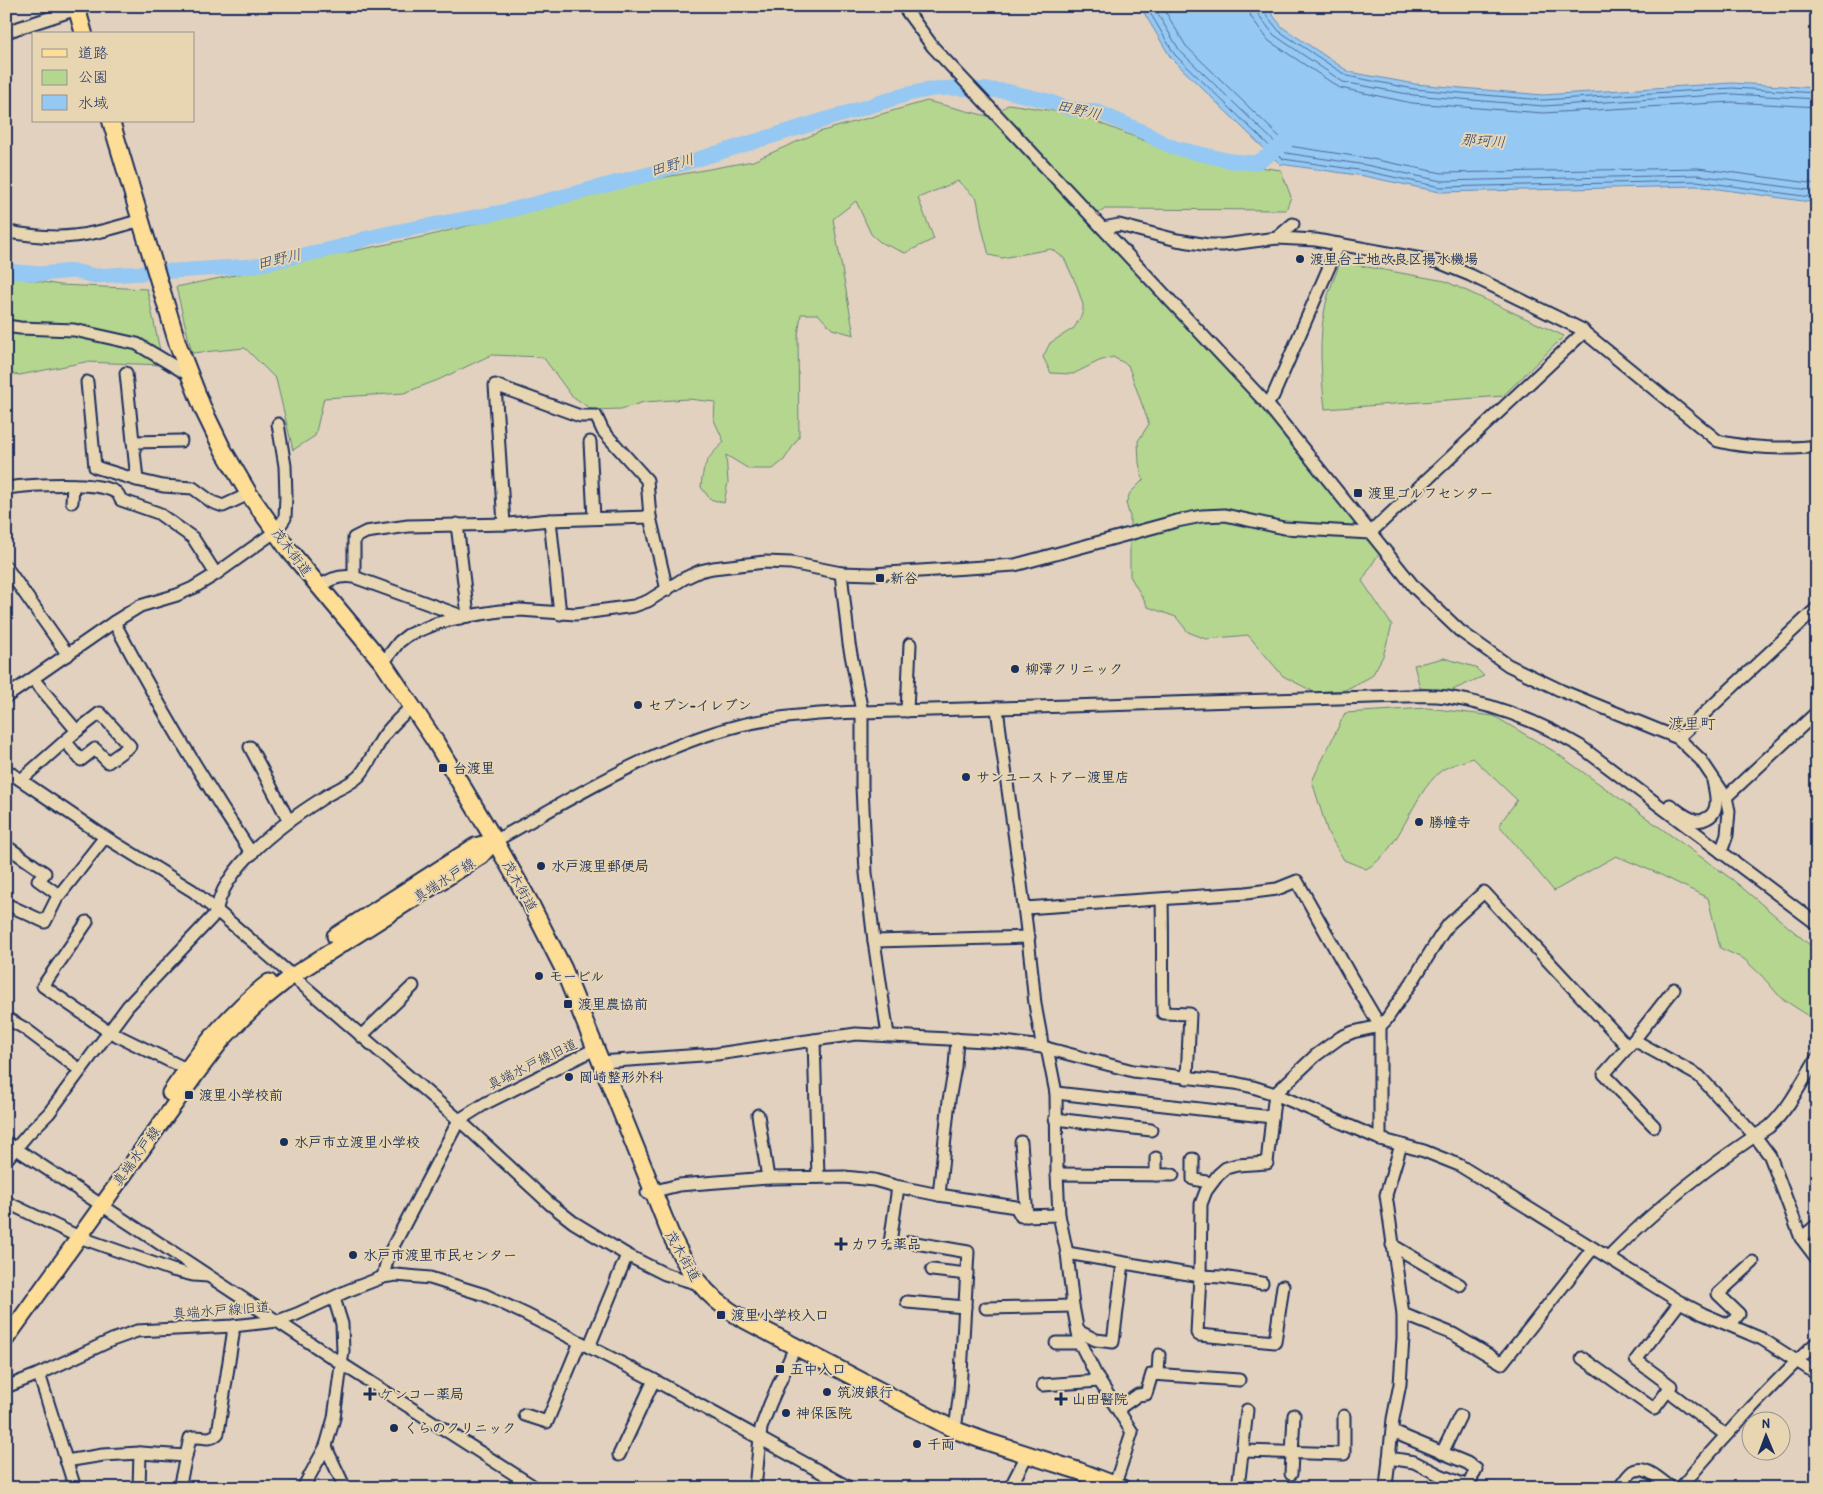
<svg xmlns="http://www.w3.org/2000/svg" width="1823" height="1494" viewBox="0 0 1823 1494" font-family="'Patrick Hand','Klee One',sans-serif">
	<rect width="100%" height="100%" fill="#e2d1bf"/>
	<filter id="ink" filterUnits="userSpaceOnUse"><feTurbulence type="fractalNoise" baseFrequency=".02" numOctaves="2"/><feDisplacementMap in="SourceGraphic" scale="10" xChannelSelector="R" yChannelSelector="G"/><feConvolveMatrix kernelMatrix="1 2 1 2 8 2 1 2 1" color-interpolation-filters="sRGB"/></filter>
	<g filter="url(#ink)">
		<g fill="#b5d68f" stroke="#688276">
			<path d="M927,101l64,16 18,-13 70,11 107,42 95,13 10,27 -5,13 -181,-1 -17,12 187,202 104,130 -17,28 30,44 -9,31 -11,20 -27,14 -31,2 -31,-16 -35,-41 -42,4 -18,-7 -12,-15 -28,-10 -18,-31v-59l-4,-14 4,-10 13,-13 -4,-17 -1,-22 11,-17 -21,-59 -15,-8 -14,4 -26,13 -22,-1 -8,-16 7,-14 24,-15 9,-15v-8l-6,-19 -13,-28 -13,-9 -49,9 -13,-3 -7,-27 -5,-29 -19,-18 -40,17 16,41 -29,14 -25,-11 -9,-8 -15,-33 -23,18 21,116 -22,-6 -14,-15h-17l-3,22 1,101 -15,23 -11,9h-24l-23,-14 2,27 -4,21 -14,-4 -9,-12c2,-23 6,-29 23,-45l-10,-22 1,-18 -27,-3 -44,3 -23,7 -29,1 -21,-15 -28,-38 -52,-2 -53,25 -34,13 -80,5 -9,38 -22,14 -17,-71 -31,-31 -53,5 -16,-66 251,-51 228,-57 98,-18 66,-29z"/>
			<path d="M1340,262l105,19 119,55 -61,60 -178,13c-4,-36 -7,-71 1,-106 3,-14 10,-28 14,-41z"/>
			<path d="M6,276l54,9 87,4 16,76 -78,-3 -65,13 -14,-2z"/>
			<path d="M1444,658l31,9 9,9 -36,16 -28,-4 -6,-23z"/>
			<path d="M1427,708l67,8 61,36 178,128 84,71v75l-8,-10 -28,-18 -19,-22 -18,-17 -24,-11 -12,-50 -51,-25 -41,-17 -62,35 -55,-66 18,-25 -44,-42c-10,4 -24,7 -32,13 -30,24 -40,80 -75,98l-22,-9 -16,-27 -16,-52 33,-68z"/>
		</g>
		<path fill="#95c8f2" stroke="#648bb7" d="M1140,6h126l16,21 67,45 66,12 128,11 189,-12 85,5v115l-120,-17 -257,6 -76,-16 -84,-12 -109,-106z"/>
		<g fill="none" stroke-linecap="round" stroke-linejoin="round">
			<g stroke="#4c6c99" stroke-width="1">
				<path d="M1146,6l29,49 108,104 82,12 75,16 257,-6 120,17"/>
				<path d="M1153,6l27,45 106,102 80,12 75,16 256,-6 120,16"/>
				<path d="M1162,6l24,40 103,100 78,12 75,15 256,-5 119,16"/>
				<path d="M1249,6l2,11 18,24 71,47 72,15 131,10 189,-11 85,5"/>
				<path d="M1256,6l2,8 16,21 69,47 70,13 130,11 189,-12 85,5"/>
				<path d="M1262,6l1,5 16,20 68,45 67,13 129,11 189,-12 85,5"/>
			</g>
			<path stroke="#95c8f2" stroke-width="15" d="M6,271l33,3 35,-3 21,5 158,-10 87,-19 28,-9 26,-6 113,-21 146,-38 255,-79 25,-5 22,-1 51,3 42,10 22,8 28,3 48,21 11,7 18,8 56,13 23,2 9,-4 23,-17"/>
			<g stroke="#1b2f5e" stroke-width="15">
				<g id="minor">
					<path d="M903,6l30,41 334,357 148,184 45,43 48,34 54,26 116,47 23,22 25,37 3,14 -2,24 -6,17"/>
					<path d="M6,32l71,-23"/>
					<path d="M1293,224l-16,14 39,2 122,22 32,13 113,55 1,2"/>
					<path d="M1103,228l16,-3 58,15 31,5h15l54,-7"/>
					<path d="M6,232c17,2 34,5 51,5 29,0 57,-9 84,-17"/>
					<path d="M6,326l14,2 54,2 63,14 52,31"/>
					<path d="M126,373l11,107"/>
					<path d="M87,382l8,85 42,13 26,6 30,2 19,14 11,4 26,-12"/>
					<path d="M1267,404l6,-8 66,-152"/>
					<path d="M133,442l48,-1"/>
					<path d="M590,442l4,76"/>
					<path d="M6,488c22,-3 93,-8 111,5 2,2 3,5 4,7l37,13 35,25 23,36"/>
					<path d="M72,502l1,-17"/>
					<path d="M550,520l10,94"/>
					<path d="M457,524l11,92"/>
					<path d="M504,524l-9,-139 85,31h16l7,15 44,49 3,37"/>
					<path d="M6,567l62,88"/>
					<path d="M841,573l8,71 13,68v74l4,87 8,68 14,94"/>
					<path d="M354,577v-39l12,-6 42,-6 101,-2 41,-4 100,-3 17,73"/>
					<path d="M319,587c11,-9 22,-12 35,-10l105,38 1,3"/>
					<path d="M114,622c42,79 88,157 138,232"/>
					<path d="M383,663l16,-21 9,-7 30,-12 30,-7 32,-5 20,-1 56,4 58,-8 14,-5 35,-22 17,-8 13,-3 52,-6 26,1 50,10 31,1 143,-9 162,-44 25,-5 23,-1 59,13 86,5 214,-201 134,109c28,7 71,9 99,5"/>
					<path d="M33,679l44,52 23,-18 30,33 -22,16 -13,-13 -14,11 -16,-19 12,-10"/>
					<path d="M6,697l108,-75 26,-16 37,-11 16,-7 23,-14 60,-43 9,-13 1,-22 -1,-30 -7,-42"/>
					<path d="M997,708c12,96 28,190 37,286 1,18 7,35 8,53"/>
					<path d="M907,711l3,-67"/>
					<path d="M1678,738l139,-130"/>
					<path d="M250,747l39,74"/>
					<path d="M6,770l99,67 88,54 23,19 243,210 91,84 23,18 54,33 38,19 34,10"/>
					<path d="M21,780l44,-39"/>
					<path d="M1726,797l91,-85"/>
					<path d="M1670,805c7,5 15,12 24,15 3,1 8,1 11,-1 16,-6 11,-25 8,-38"/>
					<path d="M495,841c79,-44 158,-94 246,-116 40,-9 80,-12 121,-13l543,-16c14,0 28,-1 42,1 48,7 92,25 133,49l237,178"/>
					<path d="M6,846l39,27 -7,7 21,15"/>
					<path d="M1162,900c1,38 0,75 1,113l27,1 -3,64"/>
					<path d="M6,904l39,18 12,-24 48,-61"/>
					<path d="M1025,908l221,-15 31,-4 20,-8 54,96 29,49v113"/>
					<path d="M87,922l-44,64 65,45 78,38"/>
					<path d="M874,941l155,-4"/>
					<path d="M6,1018l18,10 56,42"/>
					<path d="M361,1036l52,-50"/>
					<path d="M814,1040l4,137"/>
					<path d="M1634,1040l65,36 56,60 15,20 31,82 16,21"/>
					<path d="M1047,1048l9,45 1,81 2,41 8,38 6,53 7,37 18,36 34,53 -17,52"/>
					<path d="M600,1062l117,-8 139,-20 148,8 38,5 91,24 102,12 18,4 22,7 105,45 44,12 35,14 221,137 23,12 59,25 55,35"/>
					<path d="M1056,1093l216,24 3,-23 40,-38 26,-19 12,-5 27,-6 6,-6 26,-38 29,-47 8,-11 35,-32 144,155"/>
					<path d="M758,1115l10,63"/>
					<path d="M1272,1117l-5,46 -30,2 -11,3 -8,7 -12,16 -5,13 -1,72 -3,57 2,2 76,7 8,-56"/>
					<path d="M1055,1119l96,11"/>
					<path d="M1654,1126l-50,-52 30,-34 40,-51"/>
					<path d="M6,1142l336,222 194,124"/>
					<path d="M1021,1142l6,74"/>
					<path d="M1193,1159v20l18,4"/>
					<path d="M6,1160l22,-26 21,-21 79,-107 88,-93c7,-48 69,-91 107,-115 11,-8 26,-12 36,-22 10,-11 16,-27 24,-39 8,-12 19,-21 29,-31"/>
					<path d="M1057,1174l116,1"/>
					<path d="M1156,1175v-17"/>
					<path d="M647,1193l32,-8 89,-7 76,-1 30,3 21,6 44,9 77,12 5,9 38,-1"/>
					<path d="M939,1195l10,-95 6,-33 2,-28"/>
					<path d="M6,1202l73,35 93,33 21,5 15,1"/>
					<path d="M1801,1238l16,-13"/>
					<path d="M910,1242l58,10 -8,139 -5,39"/>
					<path d="M890,1243l8,-56"/>
					<path d="M1392,1245l68,40"/>
					<path d="M1067,1253l133,23 22,1 40,6"/>
					<path d="M1608,1257c50,-51 101,-92 161,-130 21,-19 33,-46 48,-69"/>
					<path d="M932,1270l35,4"/>
					<path d="M383,1277l5,-21 71,-136 27,-17 109,-54"/>
					<path d="M907,1302l58,5"/>
					<path d="M986,1308l87,-2"/>
					<path d="M1403,1314l50,20 49,29 91,-115"/>
					<path d="M1730,1325l9,-11 -21,-20 35,-32"/>
					<path d="M1078,1331l18,9 17,2 10,-79"/>
					<path d="M1056,1343h24"/>
					<path d="M589,1347l38,-92"/>
					<path d="M1582,1358l72,51 17,-23 -35,-26 44,-58"/>
					<path d="M39,1374l36,114"/>
					<path d="M1158,1374l1,-19"/>
					<path d="M1043,1385l56,-4"/>
					<path d="M6,1387l33,-13 73,-34 25,-9 96,-5 45,-5 19,-7 50,-23 36,-14 13,-2 34,3 55,17 40,19 129,66 196,108"/>
					<path d="M1668,1391l58,44"/>
					<path d="M1118,1409l20,-14 8,-1 6,-20 87,6"/>
					<path d="M525,1415l22,7 33,-80"/>
					<path d="M326,1446l3,8 16,34"/>
					<path d="M1243,1451l101,3v-38"/>
					<path d="M1442,1453l18,-37"/>
					<path d="M619,1455l35,-75"/>
					<path d="M1389,1458l25,4 26,13 28,11 8,-17 -9,-6 -74,-31"/>
					<path d="M66,1461l37,-6 37,-2 46,3"/>
					<path d="M1291,1474l3,-59"/>
					<path d="M139,1488l1,-35"/>
					<path d="M179,1488l11,-50c10,-4 19,5 28,-5l15,-98v-9"/>
					<path d="M303,1488l23,-42 8,-28 9,-67 -1,-27 -8,-26"/>
					<path d="M755,1488l6,-60 9,-24 25,-57"/>
					<path d="M1010,1488l17,-33"/>
					<path d="M1238,1488l9,-78"/>
					<path d="M1386,1488l7,-69 7,-35 3,-46v-24l-17,-119 15,-50"/>
					<path d="M1619,1488c4,-5 8,-12 13,-16 12,-9 30,9 39,16"/>
					<path d="M1681,1488c22,-29 47,-54 71,-81 21,-22 42,-44 65,-65"/>
				</g>
			</g>
			<g stroke="#1b2f5e" stroke-width="19">
				<g id="major">
					<path d="M335,936l140,-90 20,-5"/>
					<path d="M170,1093c29,-42 58,-80 99,-111"/>
					<path d="M6,1339l191,-266 25,-33 18,-19 21,-20 31,-25 189,-120 14,-15"/>
				</g>
			</g>
			<g stroke="#1b2f5e" stroke-width="20">
				<g id="highway">
					<path d="M76,6l8,28"/>
					<path d="M111,121l67,224 25,64 19,39 27,46 39,55 95,114 52,78 60,100 35,62 33,65 107,265c19,40 33,62 71,85l214,112 30,11 94,30 44,17"/>
				</g>
			</g>
			<use href="#minor" stroke="#e8d6b3" stroke-width="11"/>
			<use href="#major" stroke="#fedd96" stroke-width="15"/>
			<use href="#highway" stroke="#fedd96" stroke-width="16"/>
		</g>
	</g>
	<g fill="#1b2f5e" stroke="#e8d6b3" stroke-width="2">
		<circle cx="1300" cy="259" r="5"/>
		<rect x="1353" y="488" width="10" height="10" rx="2.5"/>
		<rect x="875" y="573" width="10" height="10" rx="2.5"/>
		<circle cx="1015" cy="669" r="5"/>
		<circle cx="638" cy="705" r="5"/>
		<rect x="438" y="763" width="10" height="10" rx="2.5"/>
		<circle cx="966" cy="777" r="5"/>
		<circle cx="1419" cy="822" r="5"/>
		<circle cx="541" cy="866" r="5"/>
		<circle cx="539" cy="976" r="5"/>
		<rect x="563" y="999" width="10" height="10" rx="2.5"/>
		<circle cx="569" cy="1077" r="5"/>
		<rect x="184" y="1090" width="10" height="10" rx="2.5"/>
		<circle cx="284" cy="1142" r="5"/>
		<path d="M838.5 1236.5h5v5h5v5h-5v5h-5v-5h-5v-5h5z"/>
		<circle cx="353" cy="1255" r="5"/>
		<rect x="716" y="1310" width="10" height="10" rx="2.5"/>
		<rect x="775" y="1364" width="10" height="10" rx="2.5"/>
		<circle cx="827" cy="1392" r="5"/>
		<path d="M367.5 1386.5h5v5h5v5h-5v5h-5v-5h-5v-5h5z"/>
		<path d="M1058.5 1391.5h5v5h5v5h-5v5h-5v-5h-5v-5h5z"/>
		<circle cx="786" cy="1413" r="5"/>
		<circle cx="394" cy="1428" r="5"/>
		<circle cx="917" cy="1444" r="5"/>
	</g>
	<g text-anchor="middle" stroke-width="4" stroke-linejoin="round" paint-order="stroke">
		<g font-size="14" font-weight="bold" fill="#1b2f5e" stroke="#e8d6b3" text-anchor="start">
			<text x="1310" y="264">渡里台土地改良区揚水機場</text>
			<text x="1368" y="498">渡里ゴルフセンター</text>
			<text x="890" y="583">新谷</text>
			<text x="1025" y="674">柳澤クリニック</text>
			<text x="648" y="710">セブン-イレブン</text>
			<text x="453" y="773">台渡里</text>
			<text x="976" y="782">サンユーストアー渡里店</text>
			<text x="1429" y="827">勝幢寺</text>
			<text x="551" y="871">水戸渡里郵便局</text>
			<text x="549" y="981">モービル</text>
			<text x="578" y="1009">渡里農協前</text>
			<text x="579" y="1082">岡崎整形外科</text>
			<text x="199" y="1100">渡里小学校前</text>
			<text x="294" y="1147">水戸市立渡里小学校</text>
			<text x="851" y="1249">カワチ薬品</text>
			<text x="363" y="1260">水戸市渡里市民センター</text>
			<text x="731" y="1320">渡里小学校入口</text>
			<text x="790" y="1374">五中入口</text>
			<text x="837" y="1397">筑波銀行</text>
			<text x="380" y="1399">ケンコー薬局</text>
			<text x="1072" y="1404">山田醫院</text>
			<text x="796" y="1418">神保医院</text>
			<text x="404" y="1433">くらのクリニック</text>
			<text x="927" y="1449">千両</text>
		</g>
		<g font-size="14" fill="#1b2f5e" stroke="#e8d6b3">
			<text transform="translate(292 552) rotate(53)" y="5">茂木街道</text>
			<text transform="translate(444 880) rotate(-32)" y="5">真端水戸線</text>
			<text transform="translate(520 886) rotate(61)" y="5">茂木街道</text>
			<text transform="translate(532 1064) rotate(-26)" y="5">真端水戸線旧道</text>
			<text transform="translate(136 1156) rotate(-54)" y="5">真端水戸線</text>
			<text transform="translate(683 1256) rotate(60)" y="5">茂木街道</text>
			<text transform="translate(221 1310) rotate(-4)" y="5">真端水戸線旧道</text>
		</g>
		<g font-size="15" font-style="italic" fill="#2d4674" stroke="#e8d6b3">
			<text transform="translate(1079 110) rotate(13)" y="5">田野川</text>
			<text transform="translate(1483 141) rotate(3)" y="5">那珂川</text>
			<text transform="translate(672 165) rotate(-17)" y="5">田野川</text>
			<text transform="translate(279 259) rotate(-13)" y="5">田野川</text>
		</g>
		<g font-size="16" fill="#1b2f5e" stroke="#e8d6b3">
			<text x="1692" y="729">渡里町</text>
		</g>
	</g>
	<rect width="1823" height="1494" fill="none" stroke="#e8d6b3" stroke-width="25"/>
	<rect x="12" y="12" width="1798" height="1469" fill="none" stroke="#1b2f5e" stroke-width="2" filter="url(#ink)"/>
	<rect x="32" y="32" width="162" height="90" fill="#e8d6b3" stroke="#969391"/>
	<rect x="42" y="49" width="25" height="8" fill="#fedd96" stroke="#969391"/>
	<text x="78" y="58" font-size="15" fill="#1b2f5e">道路</text>
	<rect x="42" y="70" width="25" height="15" fill="#b5d68f" stroke="#969391"/>
	<text x="78" y="82" font-size="15" fill="#1b2f5e">公園</text>
	<rect x="42" y="95" width="25" height="15" fill="#95c8f2" stroke="#969391"/>
	<text x="78" y="108" font-size="15" fill="#1b2f5e">水域</text>
	<g transform="translate(1766 1436) rotate(359)"><circle r="24" fill="#e8d6b3" stroke="#969391"/>
	<path d="M0-4L9 19L0 12L-9 19Z" fill="#1b2f5e"/>
	<text y="-8" font-size="14" font-weight="bold" text-anchor="middle" fill="#1b2f5e">N</text>
	</g>
</svg>
